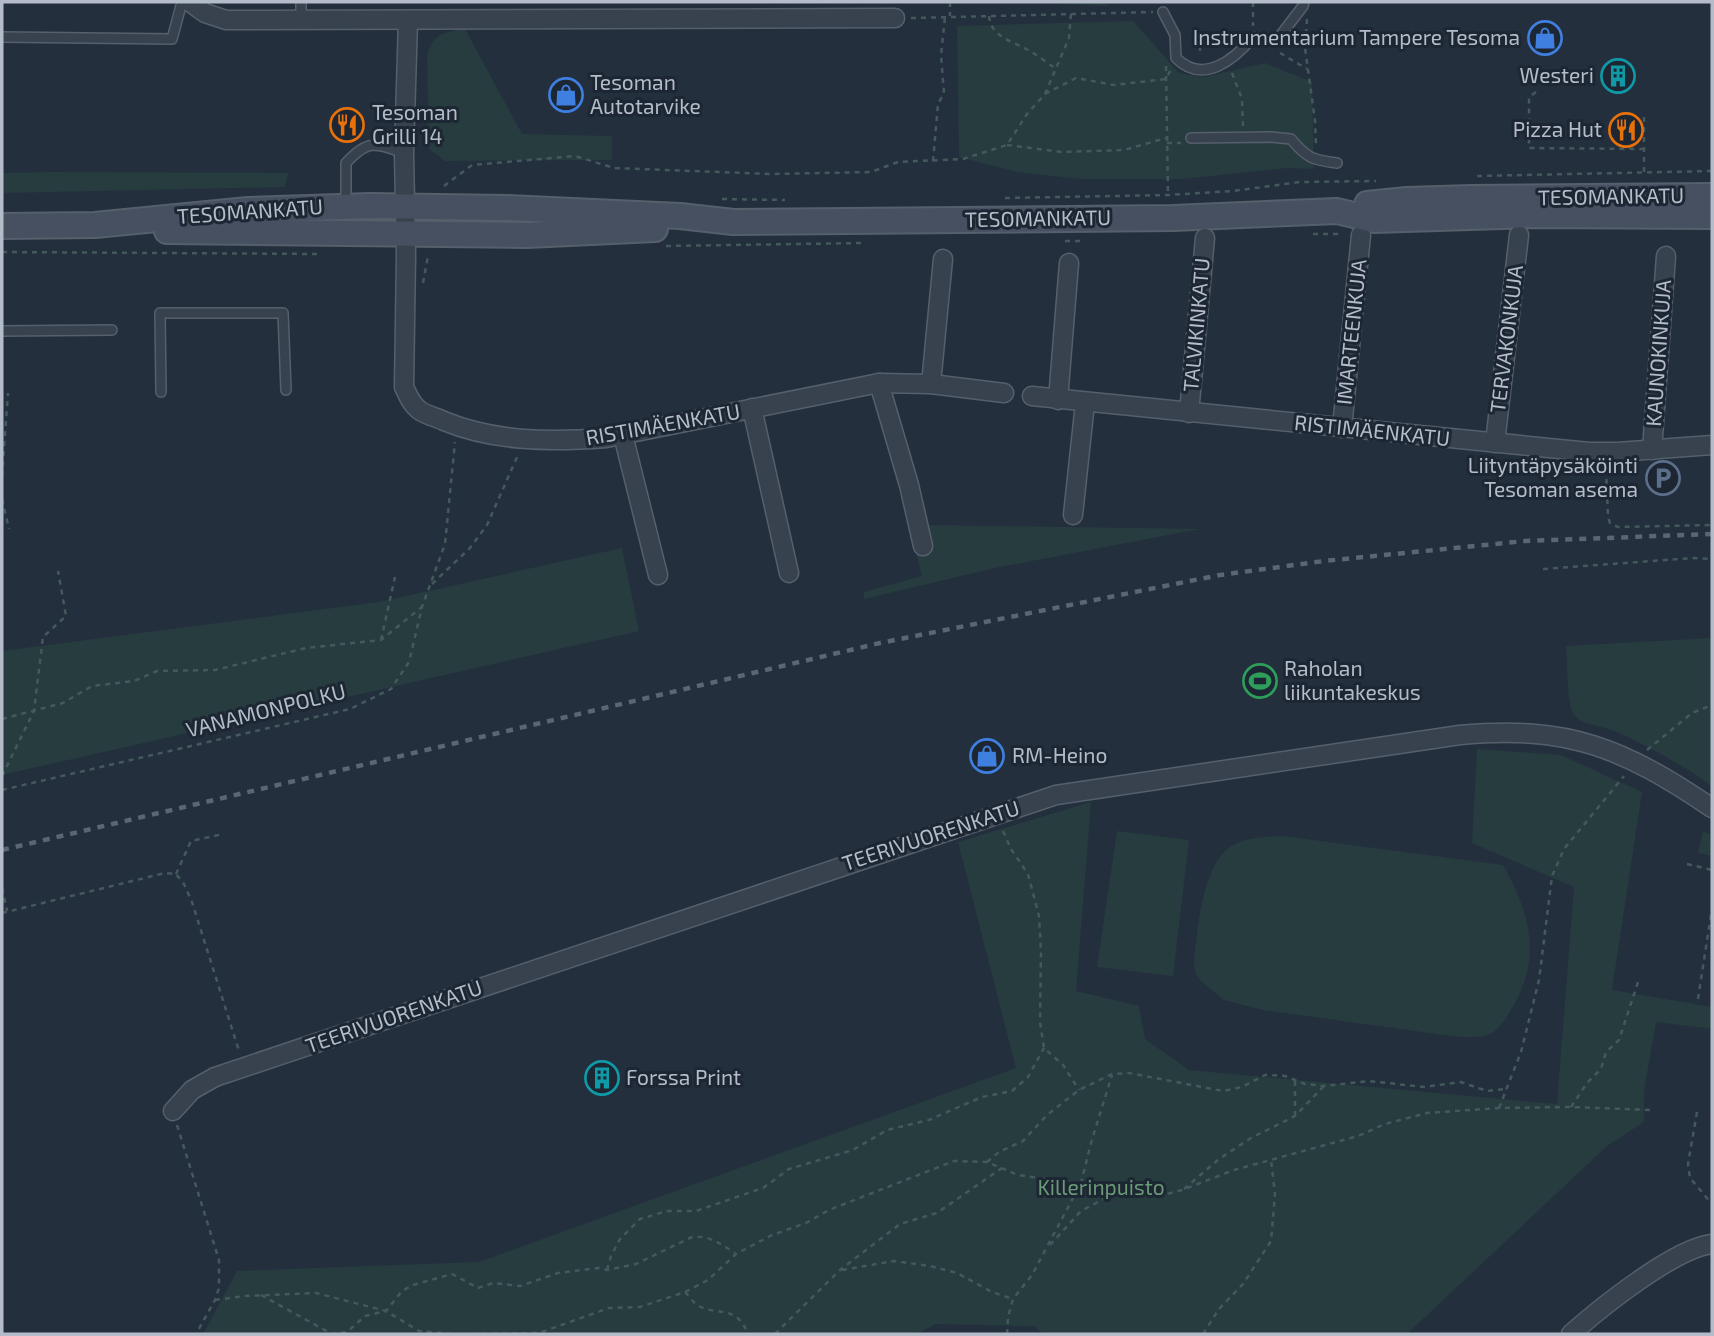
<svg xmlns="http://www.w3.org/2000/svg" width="1714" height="1336" viewBox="0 0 1714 1336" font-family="'Exo 2',sans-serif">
	<rect width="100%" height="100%" fill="#242f3e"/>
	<g fill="#263c3f">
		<path d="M1030,2h78l-1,4z"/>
		<path d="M1133,21l46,52 25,4 61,-14 47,19 2,87 -27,-1 -104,11h-103l-63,-7 -58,-15 -2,-131z"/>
		<path d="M465,29l57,105 90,2v24l-167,1 -16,-12 -2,-94c7,-22 17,-23 38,-26z"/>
		<path d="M51,172l237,1 -3,14 -283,6v-20z"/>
		<path d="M923,525l277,4 -205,39 -131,31v-7l58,-16 -6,-23 13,-4z"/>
		<path d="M622,548l17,83 -637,144v-124l377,-49z"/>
		<path d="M1712,638v148c-31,-22 -63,-40 -98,-55 -13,-6 -31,-5 -40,-16 -8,-12 -6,-54 -8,-69z"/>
		<path d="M1477,749l84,6 81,37 -30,198 100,17v22l-56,-7 -12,69v31l-37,24 -200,188h-364l-9,-8 -98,-2 -20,10h-713l34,-63 242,-9 537,-194 -58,-226 133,-40 -15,189 63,15 6,33 44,31 368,34 17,-217 -102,-44z"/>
		<path d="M1117,831l72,9 -16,136 -76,-9z"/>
		<path d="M1703,831l9,4v21l-14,-3z"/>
		<path d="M1283,836l220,29c26,46 39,89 12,138 -20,35 -24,36 -64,33l-188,-26 -39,-10 -23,-19 -6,-9 -1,-10c3,-32 8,-88 31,-111 15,-14 39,-14 58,-15z"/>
	</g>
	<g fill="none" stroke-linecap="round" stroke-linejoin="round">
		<g stroke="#565f6c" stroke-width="12">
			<g id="service">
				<path d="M301,2v19"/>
				<path d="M1163,12l12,23 1,23c27,27 58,2 77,-21l24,3 26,-34 1,-4"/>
				<path d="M2,37l170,2 10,-37"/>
				<path d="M1191,138l80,-1 20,2c16,19 21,21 46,24"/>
				<path d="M346,204v-41c22,-24 29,-20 58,-10"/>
				<path d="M2,331l110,-1"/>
				<path d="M161,392l-1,-79h123l3,77"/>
			</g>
		</g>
		<g stroke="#565f6c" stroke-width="21">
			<g id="minor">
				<path d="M190,2l15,11 21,7 669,-2"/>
				<path d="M408,20l-4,133 2,103 -2,131c4,8 7,17 15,23 6,5 17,7 25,11 51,21 107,21 162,17l273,-55 52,1 73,9"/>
				<path d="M879,383l30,102 14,61"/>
				<path d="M931,384l12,-125"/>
				<path d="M1032,396l557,56h29l94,-7"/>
				<path d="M1058,400l11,-137"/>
				<path d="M752,408l37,165"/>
				<path d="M1189,413l16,-175"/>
				<path d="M1342,428l19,-193"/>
				<path d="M623,435l35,140"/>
				<path d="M1495,443l24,-208"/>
				<path d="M1652,450l14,-194"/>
				<path d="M1073,515l12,-112"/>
				<path d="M173,1111l19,-21 23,-13 841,-282 404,-60c109,-10 163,13 252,73"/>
				<path d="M1571,1334c29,-26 104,-86 141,-90"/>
			</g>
		</g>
		<g stroke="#565f6c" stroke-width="28">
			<g id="secondary">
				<path d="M1367,204l40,-4 64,-2 241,-2"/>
				<path d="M2,226l93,-1 153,-15 123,-4 135,2 174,8 53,6 440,-4 164,-7 37,9 157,-5 181,1"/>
				<path d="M167,231l360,4 128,-6"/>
			</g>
		</g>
		<g stroke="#44595c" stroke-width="2.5" stroke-dasharray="5 5" stroke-linecap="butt">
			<path d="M950,2v14"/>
			<path d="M1253,2v24"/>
			<path d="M989,16c2,21 23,25 37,33 10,5 20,13 29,19"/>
			<path d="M911,18l242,-6"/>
			<path d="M1307,19l-2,29 10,73 1,23"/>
			<path d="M1200,46v10"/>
			<path d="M1280,53l27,16"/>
			<path d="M1166,66l2,129"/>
			<path d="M1232,73l10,26 1,28"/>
			<path d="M1536,92l-7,5v51l115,1"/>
			<path d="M1045,94l31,-16 38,7 52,-6 5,-10"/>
			<path d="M1167,143h14"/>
			<path d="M1007,145l55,7 62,-2 42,-12"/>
			<path d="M933,161l5,-57 6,-11 -3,-38 4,-38"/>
			<path d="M1644,172v-55"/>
			<path d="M1477,176l235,-5"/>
			<path d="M444,186l28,-21 103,-9 39,12 157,6 100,-2 27,-10 65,-3 44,-14 20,-31 18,-20 24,-56 2,-24"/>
			<path d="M1005,198l163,-3 65,-4 67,-9 76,-1"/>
			<path d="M722,199l63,1"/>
			<path d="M1313,234h28"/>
			<path d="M1065,241h18"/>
			<path d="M666,246l196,-3"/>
			<path d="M2,252l318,2"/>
			<path d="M423,283l5,-27"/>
			<path d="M1606,469l2,48 2,6 8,4 94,-2"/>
			<path d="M2,476l6,-83"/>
			<path d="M2,499l7,30"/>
			<path d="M1543,569l150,-11 19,1"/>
			<path d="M432,584l38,-36 17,-23 31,-70"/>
			<path d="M381,640l14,-63"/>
			<path d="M2,719l61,-16 29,-17 42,-5 23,-10 58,-1 91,-22 75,-8 41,-33"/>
			<path d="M1647,750l45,-37 20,-8"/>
			<path d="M2,776l32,-65 9,-74 23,-21 -8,-45"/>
			<path d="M2,790l348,-81 41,-20 18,-27 13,-55 23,-63 10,-102"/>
			<path d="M1003,831l8,18 17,25 11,42 2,35 -1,71 4,26 19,17 16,25"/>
			<path d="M1687,864l25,6"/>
			<path d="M176,874l15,-33 32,-7"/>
			<path d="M2,888l5,23"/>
			<path d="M2,913l163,-40 11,1 8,10 8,18 47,149"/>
			<path d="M1698,999l14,-91"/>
			<path d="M1571,1107l16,-24 14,-14 5,-17 13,-12 20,-61"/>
			<path d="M1499,1108l22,-56 18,-72 13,-104 12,-27 60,-73"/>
			<path d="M1697,1112l-9,52 2,14 22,26"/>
			<path d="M1295,1116v-35"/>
			<path d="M177,1125l42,135v28l-4,12 -19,34"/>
			<path d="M987,1162l12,-10 24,-11 24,-26 32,-25 33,-16 17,-1 94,18 19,-4 23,-12 20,1 20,8 19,2 45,-5 55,6 37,-5 26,9 18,-2"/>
			<path d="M1184,1189l35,-30 32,-21 44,-22 29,-30"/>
			<path d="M1050,1245l31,-34 40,-21"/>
			<path d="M607,1270l4,-14 9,-17 20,-20 27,-8h29l67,-23 26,-19 64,-19 34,-20 42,-10 53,-23 30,-6 16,-14 16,-29"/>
			<path d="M842,1270l52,-9 36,5 27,7 35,19 21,7"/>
			<path d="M685,1292c4,4 8,10 12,13 19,12 39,-2 51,29"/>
			<path d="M261,1295l71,39 15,-2 18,-16 21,-5 16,-20 11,-6 39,-11 26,14 15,-5 27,3 38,-13 40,-5 9,2 29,-6 56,-27c18,-2 28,7 43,16"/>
			<path d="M215,1300l30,-4 71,-3 70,18 33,20 33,3"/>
			<path d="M472,1334l67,-1 70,-25 31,-1 45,-15 23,-12 28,-26 36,-19 34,-12 23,-13 125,-49 33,1 31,13 103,15 34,7 27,-7 52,-20 124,-34 27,-12 42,-11 72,-5 72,-1 79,3"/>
			<path d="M775,1334l65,-64 60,-46 37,-11 65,-45"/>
			<path d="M1007,1334l1,-17 5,-18 19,-24 49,-92 10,-40 21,-68"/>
			<path d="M1203,1334l16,-25 24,-25 28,-43 4,-47 -4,-34"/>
		</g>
		<use href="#service" stroke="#38414e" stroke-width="9"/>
		<use href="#minor" stroke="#38414e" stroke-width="18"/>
		<use href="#secondary" stroke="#465061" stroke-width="24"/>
		<path stroke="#5a6575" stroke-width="4.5" stroke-dasharray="7 7" stroke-linecap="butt" d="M2,850l878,-207 340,-68 104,-14 201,-20 187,-7"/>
	</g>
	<defs>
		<g id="shop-ring" transform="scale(1.75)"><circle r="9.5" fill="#1d2633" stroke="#3f7fe0" stroke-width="1.5"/><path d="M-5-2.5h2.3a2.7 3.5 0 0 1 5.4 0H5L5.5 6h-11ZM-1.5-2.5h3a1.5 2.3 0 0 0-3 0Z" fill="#3f7fe0"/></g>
		<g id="building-ring" transform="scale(1.75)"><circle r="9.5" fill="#1d2633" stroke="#0f9aa8" stroke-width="1.5"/><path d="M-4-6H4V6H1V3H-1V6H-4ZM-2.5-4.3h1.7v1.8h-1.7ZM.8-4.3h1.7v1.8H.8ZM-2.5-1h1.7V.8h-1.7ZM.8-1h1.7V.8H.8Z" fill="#0f9aa8"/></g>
		<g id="restaurant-ring" transform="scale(1.75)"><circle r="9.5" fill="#1d2633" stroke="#e8710a" stroke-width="1.5"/><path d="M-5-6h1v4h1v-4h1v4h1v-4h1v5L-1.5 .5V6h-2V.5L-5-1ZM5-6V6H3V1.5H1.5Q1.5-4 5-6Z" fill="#e8710a"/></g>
		<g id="parking-ring" transform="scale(1.75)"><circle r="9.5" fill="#1d2633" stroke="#5c6f8a" stroke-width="1.5"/><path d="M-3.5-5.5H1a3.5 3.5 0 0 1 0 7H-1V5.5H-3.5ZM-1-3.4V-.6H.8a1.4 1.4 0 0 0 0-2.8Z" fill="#5c6f8a"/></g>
		<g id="stadium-ring" transform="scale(1.75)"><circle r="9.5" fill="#1d2633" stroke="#2e9e5b" stroke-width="1.5"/><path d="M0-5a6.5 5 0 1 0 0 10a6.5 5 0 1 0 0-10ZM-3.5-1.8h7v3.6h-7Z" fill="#2e9e5b"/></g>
	</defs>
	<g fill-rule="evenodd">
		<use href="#shop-ring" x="1545" y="38"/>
		<use href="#building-ring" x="1618" y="76"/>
		<use href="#shop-ring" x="566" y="95"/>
		<use href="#restaurant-ring" x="347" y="125"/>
		<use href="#restaurant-ring" x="1626" y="130"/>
		<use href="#parking-ring" x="1663" y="478"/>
		<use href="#stadium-ring" x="1260" y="681"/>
		<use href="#shop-ring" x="987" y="756"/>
		<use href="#building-ring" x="602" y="1078"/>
	</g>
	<g text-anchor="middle" stroke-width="6" stroke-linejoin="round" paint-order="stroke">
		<g font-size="21" fill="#b4bcc9" stroke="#1d2633" text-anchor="start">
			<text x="1520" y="45" text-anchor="end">Instrumentarium Tampere Tesoma</text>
			<text x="1594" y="83" text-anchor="end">Westeri</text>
			<text x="590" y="90">Tesoman<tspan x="590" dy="24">Autotarvike</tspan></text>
			<text x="372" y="120">Tesoman<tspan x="372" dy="24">Grilli 14</tspan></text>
			<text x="1602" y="137" text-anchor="end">Pizza Hut</text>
			<text x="1638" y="473" text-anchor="end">Liityntäpysäköinti<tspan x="1638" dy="24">Tesoman asema</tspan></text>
			<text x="1284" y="676">Raholan<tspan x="1284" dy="24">liikuntakeskus</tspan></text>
			<text x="1012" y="763">RM-Heino</text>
			<text x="626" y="1085">Forssa Print</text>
		</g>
		<g font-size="21" fill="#b4bcc9" stroke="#1d2633">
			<text transform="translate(1611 197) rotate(-1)" y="7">TESOMANKATU</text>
			<text transform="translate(250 212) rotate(-4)" y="7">TESOMANKATU</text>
			<text transform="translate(1038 219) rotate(-1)" y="7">TESOMANKATU</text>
			<text transform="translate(1197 325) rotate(-85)" y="7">TALVIKINKATU</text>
			<text transform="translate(1352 332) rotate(-84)" y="7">IMARTEENKUJA</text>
			<text transform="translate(1507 339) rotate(-83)" y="7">TERVAKONKUJA</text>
			<text transform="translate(1659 353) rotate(-86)" y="7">KAUNOKINKUJA</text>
			<text transform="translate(663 425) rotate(-10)" y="7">RISTIMÄENKATU</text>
			<text transform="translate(1372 431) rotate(6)" y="7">RISTIMÄENKATU</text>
			<text transform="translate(266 711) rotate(-14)" y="7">VANAMONPOLKU</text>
			<text transform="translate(931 836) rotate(-18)" y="7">TEERIVUORENKATU</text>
			<text transform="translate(394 1017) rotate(-19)" y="7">TEERIVUORENKATU</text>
		</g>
		<g font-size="21" fill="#6b9a76" stroke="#1d2633">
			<text x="1101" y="1195">Killerinpuisto</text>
		</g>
	</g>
	<rect width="1714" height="1336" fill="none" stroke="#b4bcc9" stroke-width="7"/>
</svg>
